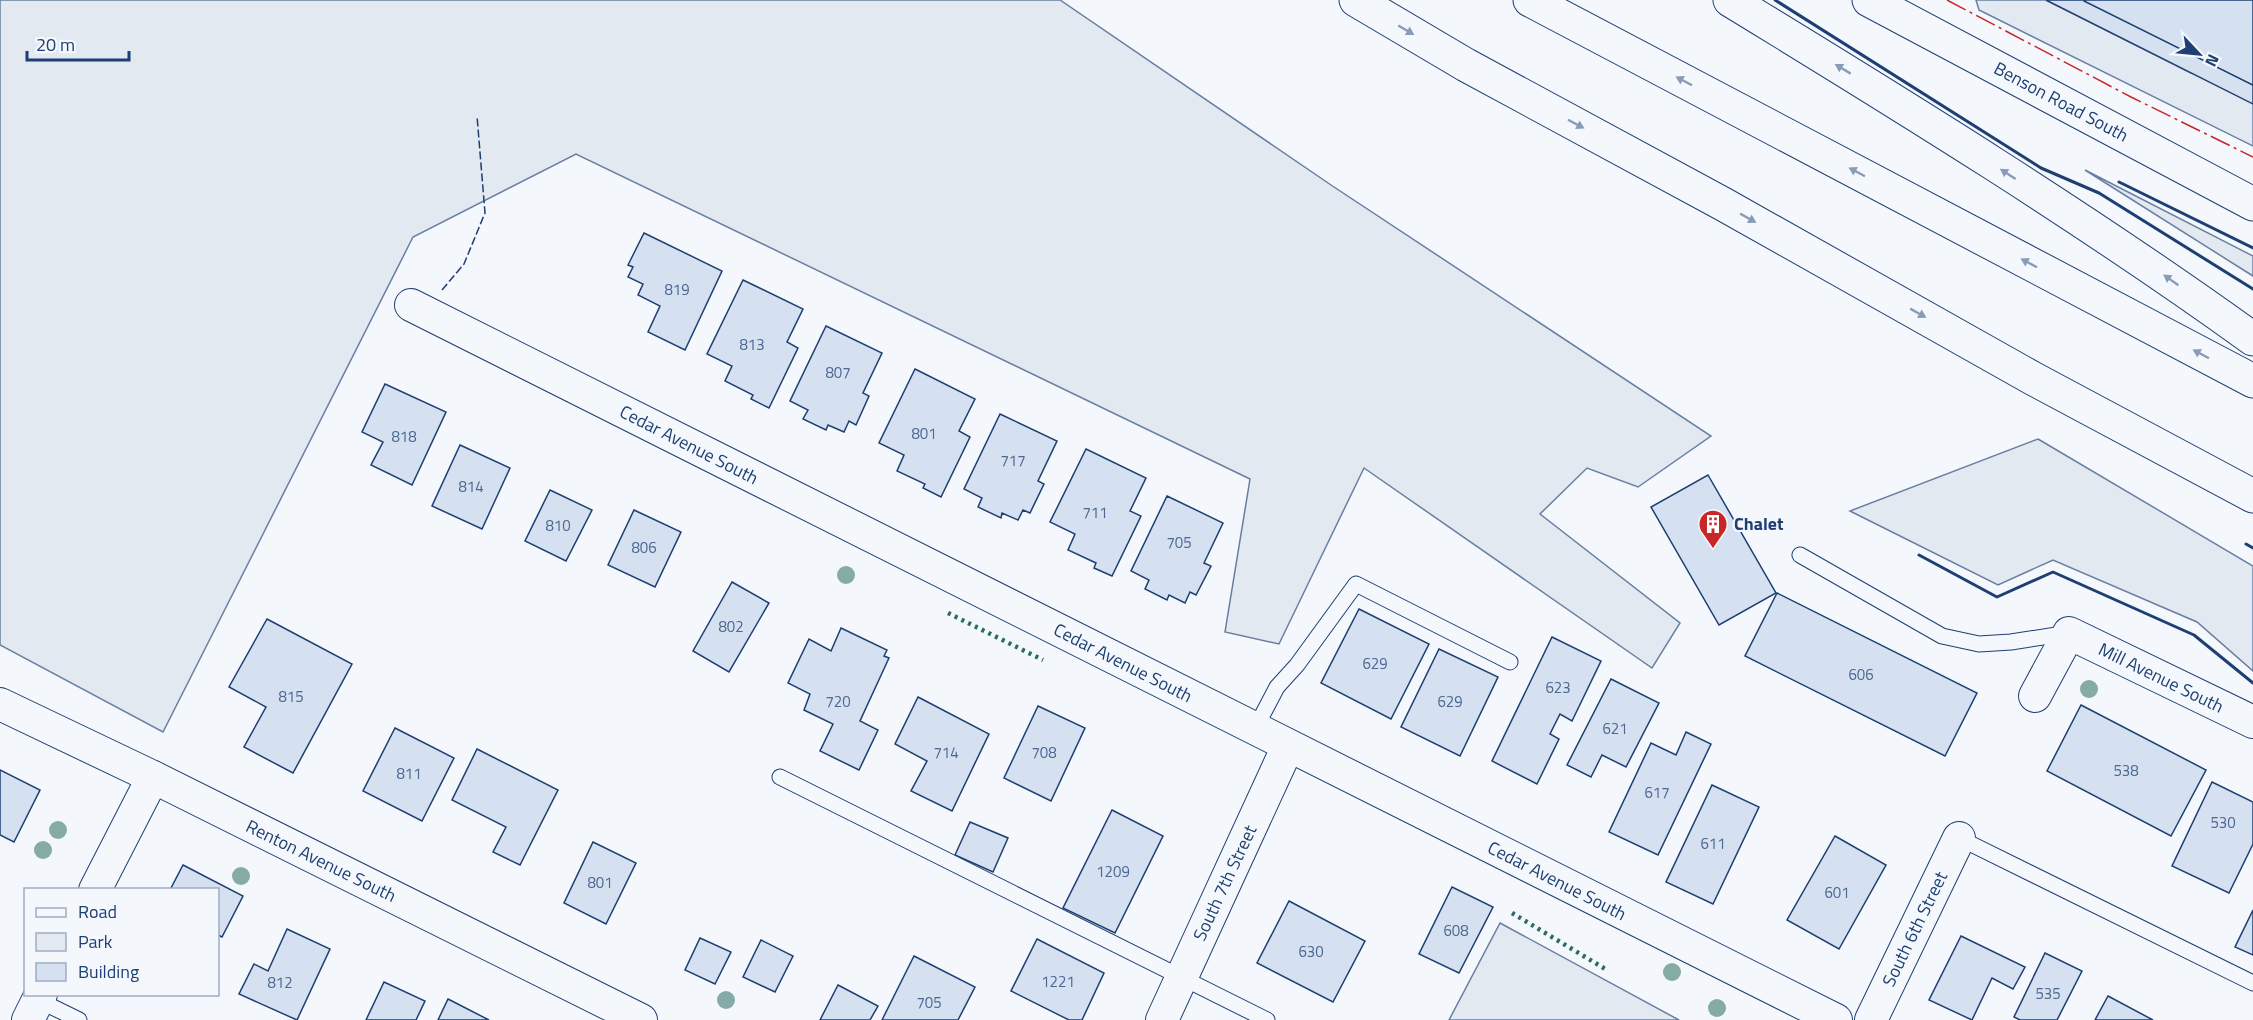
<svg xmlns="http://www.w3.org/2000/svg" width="2253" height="1020" viewBox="0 0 2253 1020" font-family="'Titillium Web',sans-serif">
	<rect width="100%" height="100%" fill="#f4f7fb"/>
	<g fill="#e3e9f0" stroke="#687fa3" stroke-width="1.5">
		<path d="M0,0h1060l271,185 380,251 -73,51 -51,-19 -47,46 140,109 -28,45 -288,-200 -85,176 -54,-12 25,-153 -674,-325 -163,83 -250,495 -163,-87z"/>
		<path d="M1976,0h70l145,73 62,12v61l-274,-136z"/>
		<path d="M2085,170l168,86v20z"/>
		<path d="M2038,439l215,127v105l-56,-49 -144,-62 -55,25 -148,-74z"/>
		<path d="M1500,923l179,97h-230z"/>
	</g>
	<g fill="#d5e0f0" stroke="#1d3f73" stroke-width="1.5">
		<path d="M2046,0h38l169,85v19z"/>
		<path d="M2084,0h169v85l-169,-84z"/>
		<path d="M644,233l78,38 -37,79 -37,-18 12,-26 -22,-11 5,-11 -15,-7 5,-10 -5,-2z"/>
		<path d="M743,280l60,29 -16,33 11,6 -29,60 -18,-9 2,-4 -28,-14 7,-15 -25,-12z"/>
		<path d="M826,326l56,27 -19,40 6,3 -13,29 -7,-4 -5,11 -16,-7 -2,5 -23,-11 5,-9 -18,-9z"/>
		<path d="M915,369l60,30 -16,32 11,6 -29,60 -18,-9 2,-4 -28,-13 7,-16 -25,-12z"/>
		<path d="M385,384l61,28 -34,73 -41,-20 12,-23 -21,-10z"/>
		<path d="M1000,414l57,27 -19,40 6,3 -14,29 -7,-3 -5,10 -16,-7 -1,5 -23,-11 4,-9 -18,-9z"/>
		<path d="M460,445l50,23 -28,61 -50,-23z"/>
		<path d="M1086,449l60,29 -16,33 11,5 -29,60 -18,-8 2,-5 -28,-13 7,-16 -25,-12z"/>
		<path d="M1708,475l68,118 -57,32 -68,-118z"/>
		<path d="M550,490l42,20 -26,51 -41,-20z"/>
		<path d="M1167,496l56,27 -19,40 7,3 -15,29 -6,-3 -5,11 -16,-8 -2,5 -22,-11 4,-9 -18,-9z"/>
		<path d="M634,510l47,22 -26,55 -47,-22z"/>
		<path d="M732,582l37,21 -40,69 -36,-21z"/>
		<path d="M1777,593l200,100 -32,63 -200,-100z"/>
		<path d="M1359,609l70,35 -38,75 -70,-36z"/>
		<path d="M267,619l85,45 -59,109 -49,-26 22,-40 -37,-20z"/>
		<path d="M841,628l46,22 -3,6 5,2 -29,63 18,9 -19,40 -39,-19 13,-27 -29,-14 6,-16 -22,-11 21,-44 22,12z"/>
		<path d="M1552,637l49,24 -29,60 -12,-7 -10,20 9,5 -22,45 -45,-23z"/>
		<path d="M1439,649l59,28 -38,79 -59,-29z"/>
		<path d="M1611,679l48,24 -33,64 -24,-12 -11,22 -24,-12z"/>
		<path d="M918,697l71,37 -37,77 -41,-20 16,-30 -32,-17z"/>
		<path d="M2081,705l125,65 -35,66 -124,-65z"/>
		<path d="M1038,706l47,22 -34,73 -47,-23z"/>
		<path d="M395,728l59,30 -32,63 -59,-30z"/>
		<path d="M1686,732l25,12 -53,111 -49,-23 42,-89 25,12z"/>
		<path d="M477,749l81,41 -38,75 -27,-13 13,-25 -54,-27z"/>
		<path d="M0,770l40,20 -26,52 -14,-7z"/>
		<path d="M2212,782l41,20v42l-24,49 -57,-27z"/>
		<path d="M1712,785l47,22 -46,97 -47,-22z"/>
		<path d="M1112,810l51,26 -48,97 -52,-25z"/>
		<path d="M970,822l38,16 -15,34 -38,-17z"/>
		<path d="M1835,836l51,29 -47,84 -52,-29z"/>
		<path d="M593,842l43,21 -30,61 -42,-21z"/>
		<path d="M183,865l60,31 -21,41 -4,-2v-45h-48z"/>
		<path d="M1452,887l41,20 -34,66 -40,-19z"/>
		<path d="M1289,901l76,40 -32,61 -76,-39z"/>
		<path d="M2253,910v45l-18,-8z"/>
		<path d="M287,929l43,20 -33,71 -58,-26 15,-30 14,7z"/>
		<path d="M1961,936l64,31 -12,22 -21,-11 -20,42 -43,-20z"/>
		<path d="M700,938l31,14 -16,32 -30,-14z"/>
		<path d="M1037,939l67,34 -22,47h-13l-58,-29z"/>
		<path d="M761,940l32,16 -18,36 -32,-15z"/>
		<path d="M2045,953l37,18 -25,49h-37l-6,-3z"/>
		<path d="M914,956l61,31 -17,33h-76z"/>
		<path d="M384,982l41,19 -9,19h-50z"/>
		<path d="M838,985l40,21 -8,14h-50z"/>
		<path d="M2108,996l45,24h-58z"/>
		<path d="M448,999l41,21h-51z"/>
	</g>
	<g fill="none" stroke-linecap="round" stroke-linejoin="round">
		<g stroke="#1d3f73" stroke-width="17">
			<g id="service">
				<path d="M1800,555l142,81 37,8 32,-2 58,-9"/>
				<path d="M1255,729l22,-42 20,-22 59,-81 154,78"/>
				<path d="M780,777l487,243"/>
				<path d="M1959,838l294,145"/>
				<path d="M38,1000l41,20"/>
			</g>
		</g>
		<g stroke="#1d3f73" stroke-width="34">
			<g id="minor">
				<path d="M411,305l1425,715"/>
				<path d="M2035,696l34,-63 184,89"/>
				<path d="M0,704l153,73 488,243"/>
				<path d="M95,890l58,-113"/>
				<path d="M28,1020l13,-26"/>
				<path d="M1162,1020l126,-274"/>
				<path d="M1871,1020l88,-182"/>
			</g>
		</g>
		<g stroke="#1d3f73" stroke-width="35">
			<path id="tertiary" d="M1869,0l384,204"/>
		</g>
		<g stroke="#1d3f73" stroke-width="35">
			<g id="motorway">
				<path d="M1356,0l110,65 257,139 311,175 219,117"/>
				<path d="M1530,0l723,381"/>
				<path d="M1730,0c177,108 355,218 523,339"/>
			</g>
		</g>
		<use href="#service" stroke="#f4f7fb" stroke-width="15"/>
		<use href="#minor" stroke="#f4f7fb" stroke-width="32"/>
		<use href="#tertiary" stroke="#f4f7fb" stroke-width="33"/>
		<use href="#motorway" stroke="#f4f7fb" stroke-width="33"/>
		<g stroke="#2c6c60" stroke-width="4.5" stroke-dasharray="3 4.5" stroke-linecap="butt">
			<path d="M948,613l95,47"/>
			<path d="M1512,913l95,57"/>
		</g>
		<path stroke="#1d3f73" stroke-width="1.5" stroke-dasharray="8 3" stroke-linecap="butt" d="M442,290l22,-26 21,-51 -8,-97"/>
		<g stroke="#1d3f73" stroke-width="3">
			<path d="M1775,0l266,168 58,25 154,96"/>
			<path d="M2119,182l134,66"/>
			<path d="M2246,544l7,4"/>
			<path d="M1919,555l78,42 56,-25 141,63 59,48"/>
		</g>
		<path stroke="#c62828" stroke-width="1.5" stroke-dasharray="21 4.5 3 4.5" stroke-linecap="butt" d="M1947,0l184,97 122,60"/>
	</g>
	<g fill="#86aba6">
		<circle cx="846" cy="575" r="9"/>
		<circle cx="2089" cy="689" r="9"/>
		<circle cx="58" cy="830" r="9"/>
		<circle cx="43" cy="850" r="9"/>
		<circle cx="241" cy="876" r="9"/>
		<circle cx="1672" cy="972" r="9"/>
		<circle cx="726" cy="1000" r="9"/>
		<circle cx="1717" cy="1008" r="9"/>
	</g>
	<defs><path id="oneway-solid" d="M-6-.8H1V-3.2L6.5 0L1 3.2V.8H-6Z" transform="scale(1.5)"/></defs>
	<g fill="#889bb7">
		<use href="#oneway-solid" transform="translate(1406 30) rotate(30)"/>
		<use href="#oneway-solid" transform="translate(1843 69) rotate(-149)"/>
		<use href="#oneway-solid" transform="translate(1684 81) rotate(-152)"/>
		<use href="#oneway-solid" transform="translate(1576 124) rotate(28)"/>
		<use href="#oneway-solid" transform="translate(1857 172) rotate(-152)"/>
		<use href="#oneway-solid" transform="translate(2008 174) rotate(-147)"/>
		<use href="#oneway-solid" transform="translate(1748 218) rotate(29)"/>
		<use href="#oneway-solid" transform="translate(2029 263) rotate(-152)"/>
		<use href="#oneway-solid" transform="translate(2171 280) rotate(-145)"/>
		<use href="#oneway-solid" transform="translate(1918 313) rotate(29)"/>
		<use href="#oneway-solid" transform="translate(2201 354) rotate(-152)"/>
	</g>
	<defs>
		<g id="building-pin" transform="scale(1.5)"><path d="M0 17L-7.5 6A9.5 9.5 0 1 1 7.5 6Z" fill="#c62828" stroke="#f4f7fb"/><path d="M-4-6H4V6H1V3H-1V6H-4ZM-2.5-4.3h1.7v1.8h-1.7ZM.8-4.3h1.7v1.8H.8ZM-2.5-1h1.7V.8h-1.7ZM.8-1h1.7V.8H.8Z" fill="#fff"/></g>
	</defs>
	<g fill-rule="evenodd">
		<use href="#building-pin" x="1713" y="524"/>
	</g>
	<g text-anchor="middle" stroke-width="4.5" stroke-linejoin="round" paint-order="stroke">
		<g font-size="15" fill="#4b6792">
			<text x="677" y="295">819</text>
			<text x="752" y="350">813</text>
			<text x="838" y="378">807</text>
			<text x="924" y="439">801</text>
			<text x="404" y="442">818</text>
			<text x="1013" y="466">717</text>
			<text x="471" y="492">814</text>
			<text x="1095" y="518">711</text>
			<text x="558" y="531">810</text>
			<text x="1179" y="548">705</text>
			<text x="644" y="553">806</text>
			<text x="731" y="632">802</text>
			<text x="1375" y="669">629</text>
			<text x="1861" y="680">606</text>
			<text x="1558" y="693">623</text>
			<text x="291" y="702">815</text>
			<text x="838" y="707">720</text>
			<text x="1450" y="707">629</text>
			<text x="1615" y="734">621</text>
			<text x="946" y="758">714</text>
			<text x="1044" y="758">708</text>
			<text x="2126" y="776">538</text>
			<text x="409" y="779">811</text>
			<text x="1657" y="798">617</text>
			<text x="2223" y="828">530</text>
			<text x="1713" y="849">611</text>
			<text x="1113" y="877">1209</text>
			<text x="600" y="888">801</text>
			<text x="1837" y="898">601</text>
			<text x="1456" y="936">608</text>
			<text x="1311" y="957">630</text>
			<text x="1058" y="987">1221</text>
			<text x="280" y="988">812</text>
			<text x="2048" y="999">535</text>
			<text x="929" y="1008">705</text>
		</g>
		<g font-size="18" fill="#1d3f73" stroke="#f4f7fb">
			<text transform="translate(2061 102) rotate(28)" y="6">Benson Road South</text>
			<text transform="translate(689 445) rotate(27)" y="6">Cedar Avenue South</text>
			<text transform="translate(1123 663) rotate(27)" y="6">Cedar Avenue South</text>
			<text transform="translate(2161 678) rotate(26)" y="6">Mill Avenue South</text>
			<text transform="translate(321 861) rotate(26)" y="6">Renton Avenue South</text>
			<text transform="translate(1557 881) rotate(27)" y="6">Cedar Avenue South</text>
			<text transform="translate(1225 883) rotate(-65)" y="6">South 7th Street</text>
			<text transform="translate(1915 929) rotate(-64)" y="6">South 6th Street</text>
		</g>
		<g font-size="18" font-weight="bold" fill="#1d3f73" stroke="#f4f7fb" text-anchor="start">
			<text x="1734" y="530">Chalet</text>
		</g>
	</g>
	<rect x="24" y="888" width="195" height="108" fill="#f4f7fb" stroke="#9eadc5" stroke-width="1.5"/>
	<rect x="36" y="908" width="30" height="9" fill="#f4f7fb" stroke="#9eadc5" stroke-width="1.5"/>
	<text x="78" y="918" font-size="18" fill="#1d3f73">Road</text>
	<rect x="36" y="933" width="30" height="18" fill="#e3e9f0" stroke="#9eadc5" stroke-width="1.5"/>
	<text x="78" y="948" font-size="18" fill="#1d3f73">Park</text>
	<rect x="36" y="963" width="30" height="18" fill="#d5e0f0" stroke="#9eadc5" stroke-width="1.5"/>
	<text x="78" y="978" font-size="18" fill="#1d3f73">Building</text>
	<g transform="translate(2199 54) rotate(116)" stroke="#f4f7fb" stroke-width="4.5" paint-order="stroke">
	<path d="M0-4.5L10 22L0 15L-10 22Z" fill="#1d3f73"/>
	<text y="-9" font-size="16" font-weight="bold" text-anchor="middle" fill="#1d3f73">N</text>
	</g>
	<path d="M27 51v9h102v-9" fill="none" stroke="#1d3f73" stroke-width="3"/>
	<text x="36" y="51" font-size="18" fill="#1d3f73" stroke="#f4f7fb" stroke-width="4.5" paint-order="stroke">20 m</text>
</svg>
